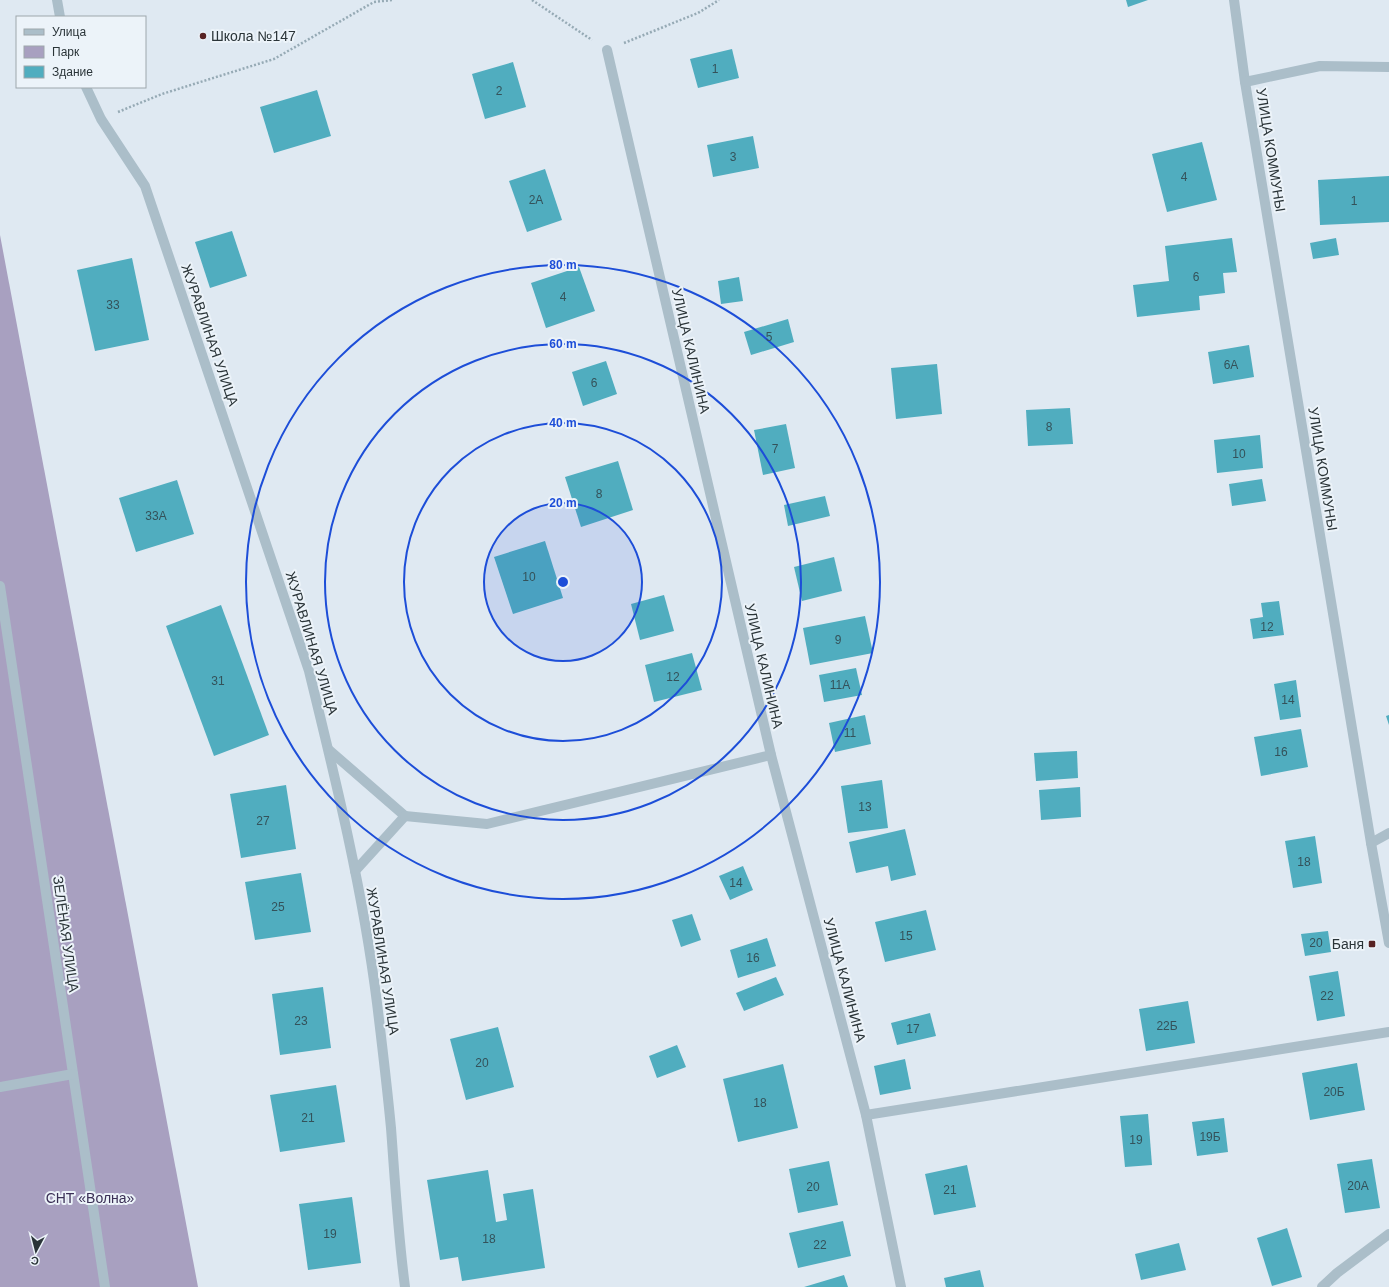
<svg xmlns="http://www.w3.org/2000/svg" width="1389" height="1287" viewBox="0 0 1389 1287" font-family="Helvetica,sans-serif">
	<rect width="100%" height="100%" fill="#dfe9f2"/>
	<path fill="#a8a0c0" d="M0,235l198,1052h-198z"/>
	<g fill="#50adbf">
		<path d="M1126,0h22l-20,7z"/>
		<path d="M732,49l7,29 -41,10 -8,-29z"/>
		<path d="M513,62l13,45 -41,12 -13,-45z"/>
		<path d="M317,90l14,46 -57,17 -14,-46z"/>
		<path d="M753,136l6,32 -46,9 -6,-32z"/>
		<path d="M1202,142l15,58 -50,12 -15,-58z"/>
		<path d="M545,169l17,51 -35,12 -18,-51z"/>
		<path d="M1389,176v46l-69,3 -2,-45z"/>
		<path d="M232,231l15,45 -37,12 -15,-46z"/>
		<path d="M1232,238l5,34 -14,1 2,20 -26,3 1,14 -63,7 -4,-32 36,-4 -4,-35z"/>
		<path d="M1336,238l3,17 -26,4 -3,-16z"/>
		<path d="M132,258l17,82 -54,11 -18,-81z"/>
		<path d="M579,267l16,44 -49,17 -15,-45z"/>
		<path d="M739,277l4,24 -22,3 -3,-23z"/>
		<path d="M788,319l6,23 -43,13 -7,-23z"/>
		<path d="M1249,345l5,32 -41,7 -5,-32z"/>
		<path d="M606,361l11,33 -34,12 -11,-34z"/>
		<path d="M937,364l5,50 -46,5 -5,-51z"/>
		<path d="M1070,408l3,36 -45,2 -2,-36z"/>
		<path d="M786,424l9,44 -32,7 -9,-45z"/>
		<path d="M1260,435l3,33 -46,5 -3,-33z"/>
		<path d="M618,461l15,49 -52,17 -16,-50z"/>
		<path d="M1262,479l4,22 -34,5 -3,-22z"/>
		<path d="M177,480l17,54 -58,18 -17,-54z"/>
		<path d="M825,496l5,20 -42,10 -4,-21z"/>
		<path d="M545,541l18,57 -50,16 -19,-57z"/>
		<path d="M834,557l8,34 -40,10 -8,-34z"/>
		<path d="M664,595l10,36 -34,9 -9,-36z"/>
		<path d="M1279,601l5,34 -31,4 -3,-20 13,-2 -2,-14z"/>
		<path d="M221,605l48,130 -55,21 -48,-130z"/>
		<path d="M865,616l8,37 -63,12 -7,-37z"/>
		<path d="M692,653l10,37 -48,12 -9,-37z"/>
		<path d="M856,668l6,27 -38,7 -5,-27z"/>
		<path d="M1296,680l5,37 -21,3 -6,-36z"/>
		<path d="M865,715l6,29 -36,8 -6,-29z"/>
		<path d="M1389,715v10l-3,-9z"/>
		<path d="M1301,729l7,38 -47,9 -7,-39z"/>
		<path d="M1077,751l1,27 -42,3 -2,-28z"/>
		<path d="M882,780l6,48 -40,5 -7,-47z"/>
		<path d="M286,785l10,64 -55,9 -11,-64z"/>
		<path d="M1080,787l1,30 -40,3 -2,-30z"/>
		<path d="M905,829l11,46 -25,6 -3,-15 -32,7 -7,-31z"/>
		<path d="M1315,836l7,47 -29,5 -8,-47z"/>
		<path d="M743,866l10,24 -23,10 -11,-24z"/>
		<path d="M301,873l10,59 -56,8 -10,-58z"/>
		<path d="M926,910l10,40 -51,12 -10,-40z"/>
		<path d="M692,914l9,26 -20,7 -9,-27z"/>
		<path d="M1328,931l3,21 -26,4 -4,-22z"/>
		<path d="M767,938l9,28 -38,12 -8,-28z"/>
		<path d="M1338,971l7,45 -28,5 -8,-45z"/>
		<path d="M776,977l8,18 -40,16 -8,-18z"/>
		<path d="M323,987l8,61 -51,7 -8,-61z"/>
		<path d="M1188,1001l7,42 -49,8 -7,-42z"/>
		<path d="M930,1013l6,23 -39,9 -6,-22z"/>
		<path d="M498,1027l16,60 -48,13 -16,-61z"/>
		<path d="M677,1045l9,22 -29,11 -8,-22z"/>
		<path d="M905,1059l6,30 -31,6 -6,-29z"/>
		<path d="M1357,1063l8,47 -55,10 -8,-47z"/>
		<path d="M783,1064l15,64 -60,14 -15,-63z"/>
		<path d="M336,1085l9,57 -65,10 -10,-57z"/>
		<path d="M1148,1114l4,51 -27,2 -5,-51z"/>
		<path d="M1224,1118l4,34 -31,4 -5,-34z"/>
		<path d="M1372,1159l8,49 -35,5 -8,-49z"/>
		<path d="M829,1161l9,44 -40,8 -9,-44z"/>
		<path d="M967,1165l9,42 -42,8 -9,-41z"/>
		<path d="M488,1170l8,52 11,-2 -4,-26 30,-5 12,79 -83,13 -4,-24 -18,3 -13,-80z"/>
		<path d="M352,1197l9,66 -53,7 -9,-66z"/>
		<path d="M843,1221l8,35 -53,12 -9,-35z"/>
		<path d="M1287,1228l15,49 -30,9 -15,-48z"/>
		<path d="M1179,1243l7,27 -45,10 -6,-26z"/>
		<path d="M980,1270l4,17h-38l-2,-9z"/>
		<path d="M844,1275l4,12h-44z"/>
	</g>
	<g fill="none" stroke-linecap="round" stroke-linejoin="round">
		<g stroke="#96aab5" stroke-width="2.5" stroke-dasharray="2 2" stroke-linecap="butt">
			<path d="M532,0l60,40"/>
			<path d="M624,43l74,-30 21,-13"/>
			<path d="M118,112l44,-18 112,-35 100,-57 18,-2"/>
		</g>
		<g stroke="#abbec9" stroke-width="10">
			<path d="M57,0l3,17"/>
			<path d="M1234,0l11,82 126,761 18,100"/>
			<path d="M607,50l164,705 95,360 35,172"/>
			<path d="M1245,82l75,-16 69,1"/>
			<path d="M86,87l15,32 44,67 164,485c27,110 54,220 68,332 5,41 10,83 14,125 4,53 7,106 14,159"/>
			<path d="M0,586l105,701"/>
			<path d="M329,750l76,66 -50,55"/>
			<path d="M405,816l82,8 284,-69"/>
			<path d="M1371,843l18,-10"/>
			<path d="M0,1087l73,-13"/>
			<path d="M866,1115l523,-83"/>
			<path d="M1322,1287l15,-14 52,-39"/>
		</g>
	</g>
	<circle cx="563" cy="582" r="79" fill="#1d4ed8" fill-opacity=".12"/>
	<g fill="none" stroke="#1d4ed8" stroke-width="2">
		<circle cx="563" cy="582" r="79"/>
		<circle cx="563" cy="582" r="159"/>
		<circle cx="563" cy="582" r="238"/>
		<circle cx="563" cy="582" r="317"/>
	</g>
	<g fill="#572223" stroke="#ecf3f9" stroke-width="1.5">
		<circle cx="203" cy="36" r="4"/>
		<rect x="1368" y="940" width="8" height="8" rx="2"/>
	</g>
	<g text-anchor="middle" stroke-width="4" stroke-linejoin="round" paint-order="stroke">
		<g font-size="12" fill="#34525a">
			<text x="715" y="73">1</text>
			<text x="499" y="95">2</text>
			<text x="733" y="161">3</text>
			<text x="1184" y="181">4</text>
			<text x="536" y="204">2А</text>
			<text x="1354" y="205">1</text>
			<text x="1196" y="281">6</text>
			<text x="563" y="301">4</text>
			<text x="113" y="309">33</text>
			<text x="769" y="341">5</text>
			<text x="1231" y="369">6А</text>
			<text x="594" y="387">6</text>
			<text x="1049" y="431">8</text>
			<text x="775" y="453">7</text>
			<text x="1239" y="458">10</text>
			<text x="599" y="498">8</text>
			<text x="156" y="520">33А</text>
			<text x="529" y="581">10</text>
			<text x="1267" y="631">12</text>
			<text x="838" y="644">9</text>
			<text x="673" y="681">12</text>
			<text x="218" y="685">31</text>
			<text x="840" y="689">11А</text>
			<text x="1288" y="704">14</text>
			<text x="850" y="737">11</text>
			<text x="1281" y="756">16</text>
			<text x="865" y="811">13</text>
			<text x="263" y="825">27</text>
			<text x="1304" y="866">18</text>
			<text x="736" y="887">14</text>
			<text x="278" y="911">25</text>
			<text x="906" y="940">15</text>
			<text x="1316" y="947">20</text>
			<text x="753" y="962">16</text>
			<text x="1327" y="1000">22</text>
			<text x="301" y="1025">23</text>
			<text x="1167" y="1030">22Б</text>
			<text x="913" y="1033">17</text>
			<text x="482" y="1067">20</text>
			<text x="1334" y="1096">20Б</text>
			<text x="760" y="1107">18</text>
			<text x="308" y="1122">21</text>
			<text x="1210" y="1141">19Б</text>
			<text x="1136" y="1144">19</text>
			<text x="1358" y="1190">20А</text>
			<text x="813" y="1191">20</text>
			<text x="950" y="1194">21</text>
			<text x="330" y="1238">19</text>
			<text x="489" y="1243">18</text>
			<text x="820" y="1249">22</text>
		</g>
		<g font-size="14" fill="#2a3438" stroke="#ecf3f9" text-anchor="start">
			<text x="211" y="41">Школа №147</text>
			<text x="1364" y="949" text-anchor="end">Баня</text>
		</g>
		<g font-size="14" fill="#2a3438" stroke="#ecf3f9">
			<text transform="translate(1271 150) rotate(81)" y="5">УЛИЦА КОММУНЫ</text>
			<text transform="translate(210 335) rotate(71)" y="5">ЖУРАВЛИНАЯ УЛИЦА</text>
			<text transform="translate(691 351) rotate(77)" y="5">УЛИЦА КАЛИНИНА</text>
			<text transform="translate(1323 469) rotate(81)" y="5">УЛИЦА КОММУНЫ</text>
			<text transform="translate(312 643) rotate(73)" y="5">ЖУРАВЛИНАЯ УЛИЦА</text>
			<text transform="translate(764 666) rotate(77)" y="5">УЛИЦА КАЛИНИНА</text>
			<text transform="translate(66 934) rotate(82)" y="5">ЗЕЛЁНАЯ УЛИЦА</text>
			<text transform="translate(383 961) rotate(81)" y="5">ЖУРАВЛИНАЯ УЛИЦА</text>
			<text transform="translate(845 980) rotate(75)" y="5">УЛИЦА КАЛИНИНА</text>
		</g>
		<g font-size="14" fill="#3a2f55" stroke="#ecf3f9">
			<text x="90" y="1203">СНТ «Волна»</text>
		</g>
	</g>
	<circle cx="563" cy="582" r="6" fill="#1d4ed8" stroke="#ecf3f9" stroke-width="2"/>
	<g font-size="12" text-anchor="middle" font-weight="bold" fill="#1d4ed8" stroke="#ecf3f9" stroke-width="4" stroke-linejoin="round" paint-order="stroke">
		<text x="563" y="269">80 m</text>
		<text x="563" y="348">60 m</text>
		<text x="563" y="427">40 m</text>
		<text x="563" y="507">20 m</text>
	</g>
	<rect x="16" y="16" width="130" height="72" fill="#ecf3f9" stroke="#9ea7ac"/>
	<rect x="24" y="29" width="20" height="6" fill="#abbec9" stroke="#9ea7ac"/>
	<text x="52" y="36" font-size="12" fill="#2a3438">Улица</text>
	<rect x="24" y="46" width="20" height="12" fill="#a8a0c0" stroke="#9ea7ac"/>
	<text x="52" y="56" font-size="12" fill="#2a3438">Парк</text>
	<rect x="24" y="66" width="20" height="12" fill="#50adbf" stroke="#9ea7ac"/>
	<text x="52" y="76" font-size="12" fill="#2a3438">Здание</text>
	<g transform="translate(36 1251) rotate(187)" stroke="#ecf3f9" stroke-width="3" paint-order="stroke">
	<path d="M0-3L7 15L0 10L-7 15Z" fill="#2a3438"/>
	<text y="-6" font-size="11" font-weight="bold" text-anchor="middle" fill="#2a3438">С</text>
	</g>
</svg>
